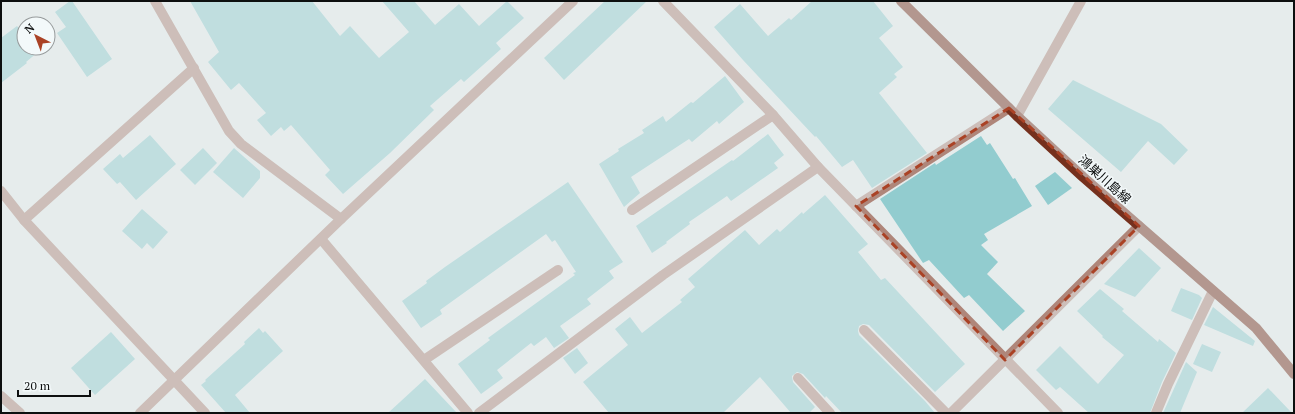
<svg xmlns="http://www.w3.org/2000/svg" width="1295" height="414" viewBox="0 0 1295 414" font-family="'PT Serif','Noto Sans JP',serif">
	<rect width="100%" height="100%" fill="#e6ecec"/>
	<g fill="#92cccf">
		<path d="M70,1h2l40,58 -25,18 -30,-44 9,-6 -11,-15z"/>
		<path d="M190,1h122l28,35 10,-10 29,32 30,-26 -27,-31h32l21,24 24,-21 20,22 28,-25 17,17 -28,25 5,6 -37,33 -3,-3 -31,27 4,4 -44,43 -47,41 -18,-19 5,-5 -39,-45 -7,6 -3,-4 -10,9 -14,-16 9,-7 -27,-30 -8,7 -23,-28 11,-10z"/>
		<path d="M605,1h42l-83,79 -20,-22z"/>
		<path d="M812,1h61l20,25 -14,12 24,29 -9,7 3,3 -18,16 48,60 -55,35 -19,-28 -11,7 -26,-31 -1,1 -72,-77 -29,-33 26,-23 28,32 21,-18 2,2z"/>
		<path d="M17,26l7,8v14h11l3,4 -12,10 1,1 -26,20v-45z"/>
		<path d="M725,76l19,26 -25,22 -2,-3 -25,21 -3,-3 -58,38 9,16 -16,14 -25,-43 20,-13 -1,-2 26,-16 -2,-3 21,-14 3,6 25,-20 2,1z"/>
		<path d="M1073,80l88,44 27,26 -14,15 -26,-24 -27,31 -73,-63z"/>
		<path d="M768,134l16,21 -10,8 4,5 -47,33 -4,-5 -38,26 1,2 -24,18 1,1 -15,10 -16,-27 96,-66 1,1z"/>
		<path d="M150,135l26,29 -40,36 -16,-18 -3,2 -14,-15 17,-15 3,4z"/>
		<path d="M981,136l6,9 3,-2 23,36 2,-1 17,28 -48,28 4,6 -7,5 17,17 -11,12 38,37 -22,20 -34,-36 -5,3 -35,-38 -6,3 -43,-64 55,-36 1,2z"/>
		<path d="M203,148l14,15 -22,22 -15,-15z"/>
		<path d="M234,148l26,23v7l-17,20 -30,-26z"/>
		<path d="M1055,172l17,16 -24,17 -13,-19z"/>
		<path d="M568,182l55,80 -14,9 5,7 -27,21 4,5 -31,22 9,12 -15,10 -8,-11 -12,9 -3,-3 -34,27 6,8 -22,16 -23,-30 32,-24 -2,-2 87,-63 -2,-2 3,-1 -21,-32 -3,2 -6,-8 -106,76 2,4 -21,14 -19,-27 25,-18 -1,-2 19,-14z"/>
		<path d="M825,195l43,49 -10,8 23,28 4,-2 80,86 -30,28 -66,-67 -6,-1 -4,2 -1,5 1,4 66,66 10,12h-93l-16,-17 -1,2 -22,-24 -6,-2 -5,4 1,6 22,25 -6,6h-18l-31,-36 -37,36h-114l-26,-31 45,-37 -13,-16 15,-12 12,16 40,-31 -2,-2 15,-13 -7,-8 57,-49 14,15 18,-16 3,3 22,-20 1,2z"/>
		<path d="M142,209l26,23 -15,17 -6,-6 -5,6 -20,-18z"/>
		<path d="M1139,248l22,20 -26,29 -31,-13z"/>
		<path d="M1181,288l18,7 3,3 -10,22 -21,-9z"/>
		<path d="M1100,289l24,20 -2,2 36,31 1,-3 17,14 -14,29 -12,31h-61l-29,-26 -4,3 -20,-20 24,-24 38,38 26,-29 -22,-18 1,-1 -26,-25z"/>
		<path d="M1213,307l42,34 -2,5 -49,-21z"/>
		<path d="M259,328l4,5 2,-2 18,20 -48,44 15,18h-24l-25,-28 5,-4 -1,-1 40,-36 -1,-2z"/>
		<path d="M111,332l24,27 -40,36 -24,-27z"/>
		<path d="M1202,344l19,8 -9,20 -19,-8z"/>
		<path d="M577,348l11,15 -13,11 -12,-16z"/>
		<path d="M1186,362l11,10 -17,41h-17z"/>
		<path d="M425,379l32,34h-69z"/>
		<path d="M1268,388l24,25h-50z"/>
	</g>
	<g fill="none" stroke-linecap="round" stroke-linejoin="round">
		<g stroke="#af867a" stroke-width="10">
			<path d="M155,1l74,130 12,13 100,75"/>
			<path d="M663,1l110,114 45,52 240,246"/>
			<path d="M1017,116l64,-115"/>
			<path d="M1,191l23,29 181,193"/>
			<path d="M856,206l153,-98"/>
			<path d="M632,210l141,-95"/>
			<path d="M24,220l170,-152"/>
			<path d="M321,239l147,174"/>
			<path d="M864,330l82,83"/>
			<path d="M424,360l134,-90"/>
			<path d="M798,378l32,35"/>
			<path d="M1,396l19,17"/>
			<path d="M140,413l201,-194 232,-218"/>
			<path d="M479,413l184,-138 155,-108"/>
			<path d="M951,413l188,-187"/>
			<path d="M1156,413l12,-29 45,-93"/>
		</g>
		<path stroke="#75301d" stroke-width="10" d="M901,1l116,115 66,61 173,151 38,46"/>
	</g>
	<path d="M0 0H1295V414H0ZM1009,108l130,118 -134,134 -149,-154z" fill="#e6ecec" fill-opacity=".55" fill-rule="evenodd"/>
	<path fill="none" stroke="#aa4225" stroke-width="3" stroke-dasharray="8 5" stroke-linejoin="round" d="M1009,108l130,118 -134,134 -149,-154z"/>
	<g text-anchor="middle" stroke-width="3" stroke-linejoin="round" paint-order="stroke">
		<g font-size="13" fill="#0d0f0f" stroke="#f3f9fa">
			<text transform="translate(1105 179) rotate(42)" y="5">鴻巣川島線</text>
		</g>
	</g>
	<rect width="1295" height="414" fill="none" stroke="#0d0f0f" stroke-width="4"/>
	<g transform="translate(36 36) rotate(318)"><circle r="19" fill="#f3f9fa" stroke="#979b9c"/>
	<path d="M0-3L7 15L0 10L-7 15Z" fill="#aa4225"/>
	<text y="-6" font-size="11" font-weight="bold" text-anchor="middle" fill="#0d0f0f">N</text>
	</g>
	<path d="M18 390v6h72v-6" fill="none" stroke="#0d0f0f" stroke-width="2"/>
	<text x="24" y="390" font-size="12" fill="#0d0f0f" stroke="#f3f9fa" stroke-width="3" paint-order="stroke">20 m</text>
</svg>
